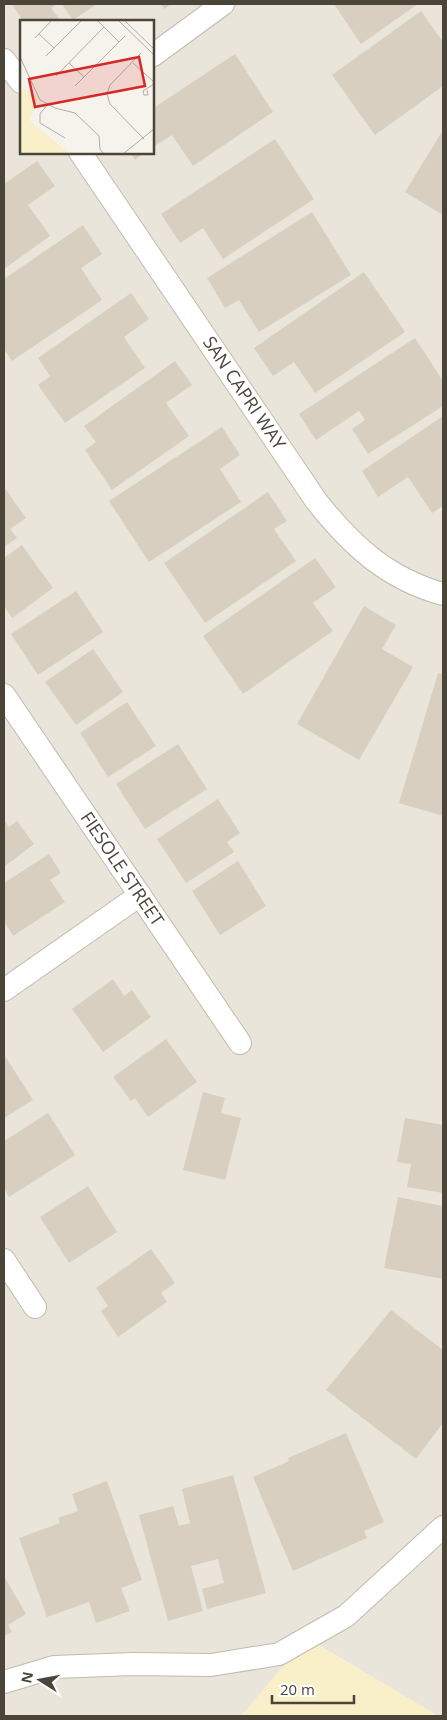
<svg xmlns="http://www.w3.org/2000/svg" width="447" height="1720" viewBox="0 0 447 1720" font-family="'Open Sans',sans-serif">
	<rect width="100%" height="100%" fill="#f6f3ec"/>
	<path fill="#eae5da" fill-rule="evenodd" d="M4,4h439v1712h-5l-131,-78 -66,78h-237zM21,21h131v131h-131z"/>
	<path fill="#f9efc9" d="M307,1638l131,78h-197z"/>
	<g fill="#d8cfc1">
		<path d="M12,4h45l-6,4 10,13h-38z"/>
		<path d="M62,4h35l-24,16z"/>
		<path d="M161,4h10l-7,5z"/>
		<path d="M334,4h84l-57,40z"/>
		<path d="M421,11l22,31v44l-68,49 -43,-60z"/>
		<path d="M235,54l38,58 -80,54 -21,-31 -20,13v-39z"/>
		<path d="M443,130v85l-38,-23z"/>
		<path d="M275,139l39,60 -91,60 -20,-31 -23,15 -19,-29z"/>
		<path d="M130,152h15l-10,8z"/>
		<path d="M37,161l18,25 -27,19 22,31 -46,33v-85z"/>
		<path d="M312,212l39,63 -92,57 -20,-32 -14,8 -18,-30z"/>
		<path d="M83,225l19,29 -21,14 21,32 -90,61 -8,-12v-70z"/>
		<path d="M364,272l41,60 -90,61 -21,-31 -21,14 -19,-28z"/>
		<path d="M131,293l18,26 -25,18 21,31 -80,55 -27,-38 12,-9 -12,-18z"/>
		<path d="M415,338l28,43v25l-75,48 -16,-25 13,-9 -6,-9 -43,29 -17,-26z"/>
		<path d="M175,361l17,24 -26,18 23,33 -77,54 -27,-40 11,-8 -12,-16z"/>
		<path d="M443,416v90l-11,7 -24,-36 -30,20 -16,-26z"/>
		<path d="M222,427l18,28 -20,14 21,33 -92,60 -40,-61z"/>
		<path d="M4,487l22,31 -16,11 7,9 -13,9z"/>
		<path d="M268,492l19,29 -13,8 22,32 -91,62 -41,-60z"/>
		<path d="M22,545l31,43 -41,30 -8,-12v-48z"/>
		<path d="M315,558l21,29 -23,16 20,28 -90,63 -40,-58z"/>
		<path d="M76,591l27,41 -65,43 -27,-41z"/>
		<path d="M364,606l32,19 -14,24 31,18 -54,93 -62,-36z"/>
		<path d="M93,649l30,43 -47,33 -31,-43z"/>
		<path d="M438,673l5,1v142l-44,-13z"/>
		<path d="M127,702l29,44 -48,31 -28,-44z"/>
		<path d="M178,744l29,45 -62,40 -29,-45z"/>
		<path d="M218,799l22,34 -13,9 7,10 -48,31 -29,-44z"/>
		<path d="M4,820l5,7 8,-6 17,23 -30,23z"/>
		<path d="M49,854l12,19 -11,7 15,22 -52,34 -9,-15v-38z"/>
		<path d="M238,861l28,45 -46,29 -28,-44z"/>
		<path d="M113,979l11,17 8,-6 19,27 -48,35 -31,-43z"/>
		<path d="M166,1039l31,43 -49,35 -13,-19 -4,3 -18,-24z"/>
		<path d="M5,1056l28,44 -29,18v-61z"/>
		<path d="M203,1092l22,6 -4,15 20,5 -16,62 -42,-10z"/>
		<path d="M48,1113l27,42 -66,42 -5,-9v-47z"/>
		<path d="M405,1118l38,7v68l-36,-6 4,-23 -14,-2z"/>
		<path d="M88,1186l29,46 -48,31 -29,-46z"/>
		<path d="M398,1197l45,9v73l-59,-11z"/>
		<path d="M151,1249l24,34 -14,10 6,9 -49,35 -17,-26 7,-5 -12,-18z"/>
		<path d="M391,1310l52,40v73l-27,36 -90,-69z"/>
		<path d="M346,1433l38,89 -20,9 3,7 -74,33 -40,-94 36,-16 -1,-3z"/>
		<path d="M233,1475l33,118 -59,16 -5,-20 22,-6 -6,-24 -27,7 12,45 -35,10 -29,-106 34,-9 6,20 11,-3 -8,-34z"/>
		<path d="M107,1481l35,99 -21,8 9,23 -34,12 -7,-21 -42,15 -28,-79 41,-15 -2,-5 20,-7 -6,-17z"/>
		<path d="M4,1576l22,38 -18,11 4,7 -8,4z"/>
	</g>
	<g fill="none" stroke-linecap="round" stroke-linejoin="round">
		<g stroke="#c2bbae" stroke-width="24">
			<g id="street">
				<path d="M152,56l71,-52"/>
				<path d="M4,60l17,22"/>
				<path d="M80,152l237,350c35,44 71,77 126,92"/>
				<path d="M4,695l236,348"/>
				<path d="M4,990l136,-95"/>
				<path d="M4,1260l31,47"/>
				<path d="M4,1682l50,-15 79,-3 78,1 68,-11 67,-38 97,-89"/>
			</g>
		</g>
		<use href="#street" stroke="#fff" stroke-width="22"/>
	</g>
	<g text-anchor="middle" stroke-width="4" stroke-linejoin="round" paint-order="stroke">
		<g font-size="18" fill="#4b4439" stroke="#fff">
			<text transform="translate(244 393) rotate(56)" y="6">SAN CAPRI WAY</text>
			<text transform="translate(122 869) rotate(56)" y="6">FIESOLE STREET</text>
		</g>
	</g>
	<g transform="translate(20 20)">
		<rect width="134" height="134" fill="#f6f3ec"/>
		<path d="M0,67l18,10 -8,24 36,30 -3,3h-43z" fill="#f9efc9"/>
		<path fill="none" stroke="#b2ada4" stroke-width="1" d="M77,0l22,22M98,0l36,35M104,0l30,29M19,14l15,14M15,18l17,-18M121,33l-31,32 -3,9 3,10 34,35M26,36l36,-36M0,37l20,43 15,8 20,5 24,23 1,13 4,5M49,43l15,14M113,43l21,19M36,56l48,-49M55,66l50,-50M127,70l1,5h-4l-1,-4 11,-7M27,85l-7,9v9l25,15M103,134l31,-25"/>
		<path fill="#d62828" fill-opacity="0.15" stroke="#d62828" stroke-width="2.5" d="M119,37l6,29 -110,21 -6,-28z"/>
		<rect width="134" height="134" fill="none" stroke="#4b4439" stroke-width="2.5"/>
	</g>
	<rect width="447" height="1720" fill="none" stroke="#4b4439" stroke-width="10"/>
	<g transform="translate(40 1680) rotate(281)" stroke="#ffffff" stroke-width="4" paint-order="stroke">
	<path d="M0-4L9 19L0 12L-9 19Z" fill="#4b4439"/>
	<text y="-8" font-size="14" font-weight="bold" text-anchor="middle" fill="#4b4439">N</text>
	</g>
	<path d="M272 1695v8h82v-8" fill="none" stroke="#4b4439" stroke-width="2.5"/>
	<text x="280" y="1695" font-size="15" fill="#4b4439" stroke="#ffffff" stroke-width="4" paint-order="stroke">20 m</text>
</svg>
